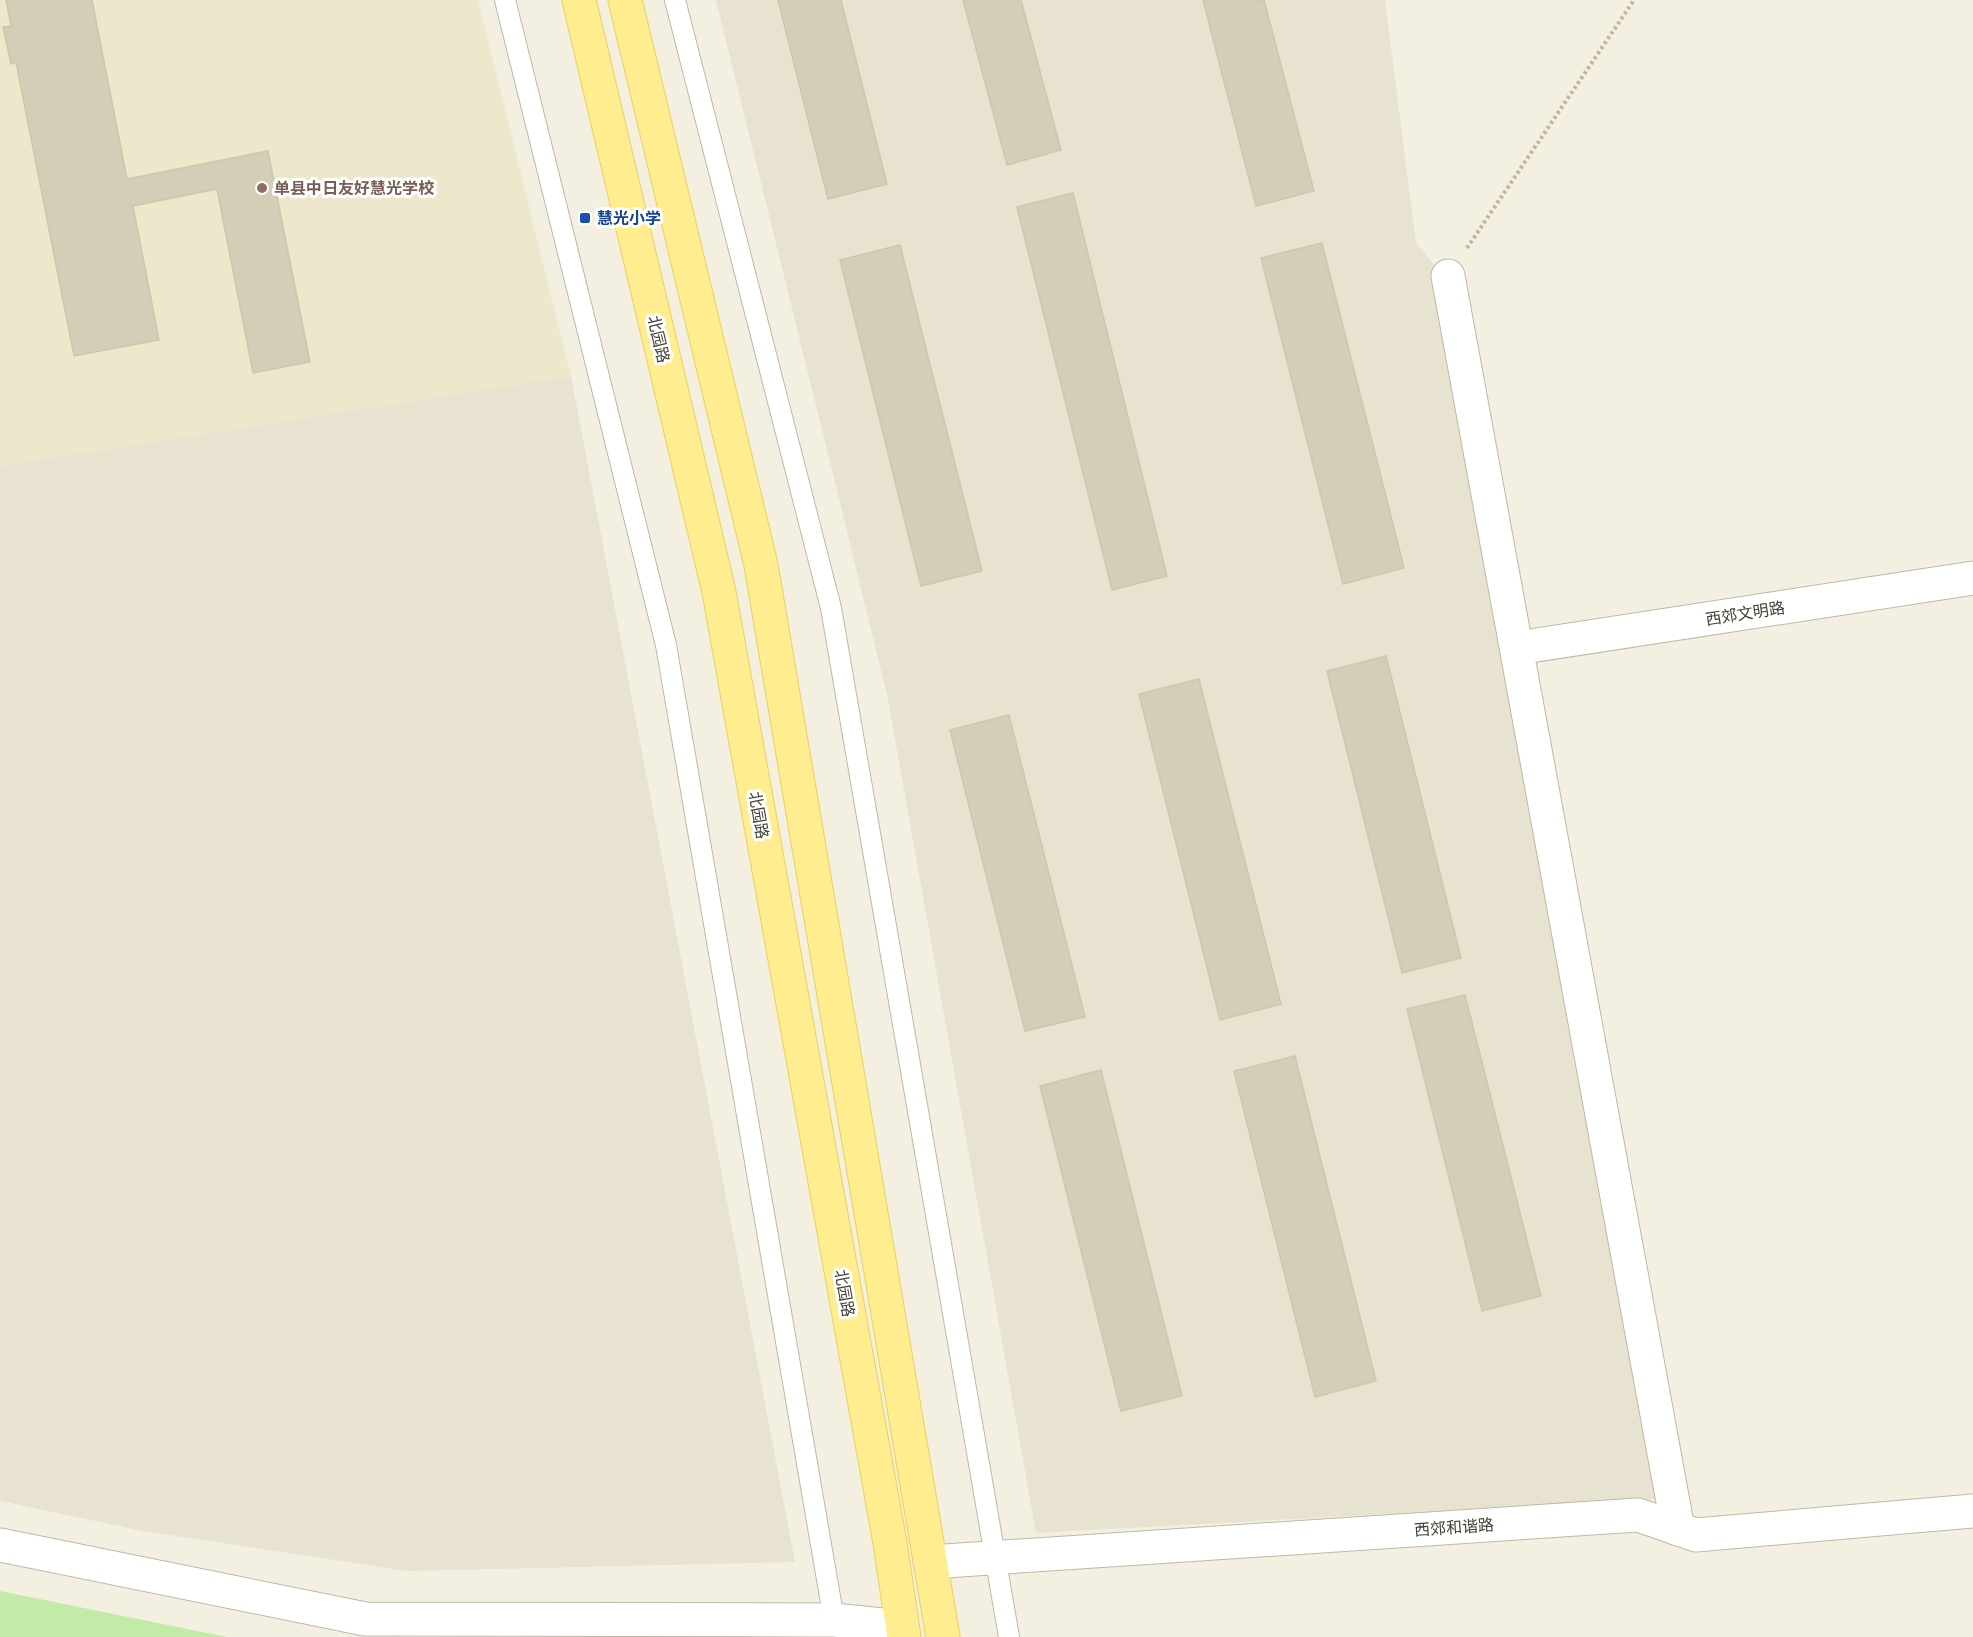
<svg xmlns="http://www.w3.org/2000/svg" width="1973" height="1637" viewBox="0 0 1973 1637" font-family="Arial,'Noto Sans SC',sans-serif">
	<rect width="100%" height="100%" fill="#f3f0e2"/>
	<g fill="#e7e3d0">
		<path d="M716,0h669l31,243 48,58 214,1197 -642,35 -149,-839z"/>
		<path d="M571,376l224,1186 -388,9 -264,-40 -143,-30v-1035z"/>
	</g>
	<path fill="#ede8cb" d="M0,0h478l93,376 -571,90z"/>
	<path fill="#c4eaa8" d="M0,1591l227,46h-227z"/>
	<g fill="#d4cdb7" stroke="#d0c6aa" stroke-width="1.5">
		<path d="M6,0h86l35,179 141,-28 42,211 -57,11 -36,-184 -84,17 26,134 -85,16 -58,-294 -5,2 -8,-37 8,-1z"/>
		<path d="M778,0h63l46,184 -59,15z"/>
		<path d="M963,0h58l40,150 -54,15z"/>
		<path d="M1203,0h61l50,191 -58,15z"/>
		<path d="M1073,193l94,383 -55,14 -95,-383z"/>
		<path d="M1322,243l82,325 -61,16 -82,-326z"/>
		<path d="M900,245l82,326 -61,15 -81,-326z"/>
		<path d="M1386,656l75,302 -59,15 -75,-302z"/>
		<path d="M1199,679l82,325 -61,16 -81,-326z"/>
		<path d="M1009,715l76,302 -60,14 -75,-301z"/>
		<path d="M1465,995l76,301 -59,15 -75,-302z"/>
		<path d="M1295,1056l81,325 -61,16 -81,-326z"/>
		<path d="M1101,1070l81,326 -61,15 -81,-325z"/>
	</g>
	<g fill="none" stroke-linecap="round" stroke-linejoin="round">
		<g stroke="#beb9a5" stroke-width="22">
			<g id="lane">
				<path d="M505,0l161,645 168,975"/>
				<path d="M675,0l156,608 178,1029"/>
			</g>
		</g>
		<g stroke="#beb9a5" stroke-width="35">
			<g id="street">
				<path d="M1448,276l230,1253"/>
				<path d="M1517,648l456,-70"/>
				<path d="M0,1545l365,74 469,1 68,7"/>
				<path d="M930,1562l708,-47 58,20 277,-24"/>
			</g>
		</g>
		<g stroke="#ebd158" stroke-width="35">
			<g id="primary">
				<path d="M579,0l140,592 171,951 14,94"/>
				<path d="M625,0l136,565 182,1072"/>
			</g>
		</g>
		<path stroke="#c1b795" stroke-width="4" stroke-dasharray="3 3" stroke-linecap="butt" d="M1467,248l167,-248"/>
		<use href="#lane" stroke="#fff" stroke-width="20"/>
		<use href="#street" stroke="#fff" stroke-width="33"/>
		<use href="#primary" stroke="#ffed8f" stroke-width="33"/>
	</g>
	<circle fill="#8d6e63" stroke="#fff" stroke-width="2" cx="262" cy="188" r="6"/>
	<rect fill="#1a4fb4" stroke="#fff" stroke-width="2" x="579" y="212" width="12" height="12" rx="3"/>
	<g text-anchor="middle" stroke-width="6" stroke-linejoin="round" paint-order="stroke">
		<g font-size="16" font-weight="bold" fill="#785e54" stroke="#fff" text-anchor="start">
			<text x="274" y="194">单县中日友好慧光学校</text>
		</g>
		<g font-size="16" font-weight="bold" fill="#164399" stroke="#fff" text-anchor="start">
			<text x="597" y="224">慧光小学</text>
		</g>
		<g font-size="16" fill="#444033" stroke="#fff">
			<text transform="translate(659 339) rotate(77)" y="6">北园路</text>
			<text transform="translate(1745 613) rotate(-9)" y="6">西郊文明路</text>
			<text transform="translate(759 815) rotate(80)" y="6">北园路</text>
			<text transform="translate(845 1293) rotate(80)" y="6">北园路</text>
			<text transform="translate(1454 1527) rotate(-4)" y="6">西郊和谐路</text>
		</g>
	</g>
</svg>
